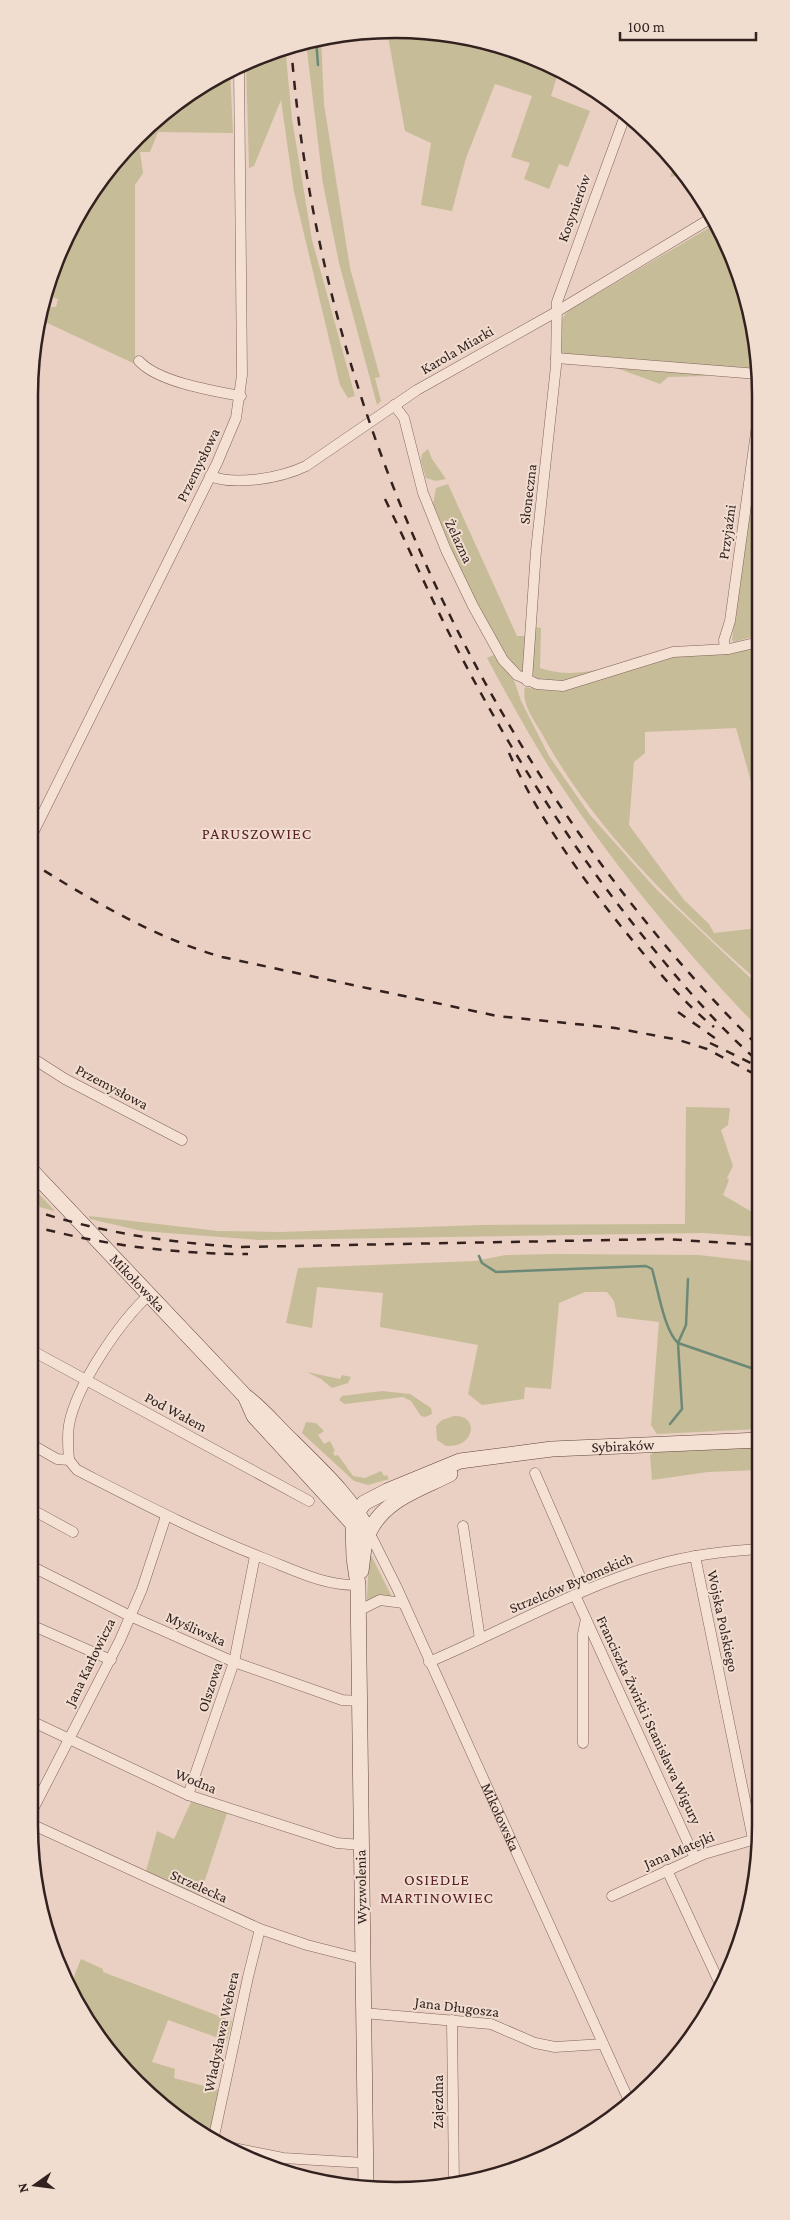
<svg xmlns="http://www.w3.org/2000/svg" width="790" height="2220" viewBox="0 0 790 2220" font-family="'Crimson Pro',serif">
	<rect width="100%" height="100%" fill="#e9d0c2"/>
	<g fill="#c6bc97">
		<path d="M419,30l71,11 69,29 -8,26 39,15 -22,56 -9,-3 -10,25 -25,-10 6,-16 -19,-6 21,-61 -37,-12 -29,74 -14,53 -31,-6 10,-62 -26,-12 -18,-100z"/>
		<path d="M321,38l3,66 26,164 30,109 -5,1 6,23 -4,4 -38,-142 -16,-79 -17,-142z"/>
		<path d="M285,46l7,73 20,121 43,156 -7,2 -8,-13 -46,-193 -13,-92 -27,66 -5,2 -3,-106 7,-3 17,-1v-7z"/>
		<path d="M230,69l3,64 -75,-1 -8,20h-10l3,21 -8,12v179l-96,-45 1,-12h16l2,-8 -15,-4c8,-20 14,-41 23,-61 30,-65 100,-135 164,-165z"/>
		<path d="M676,161l8,13 -14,3z"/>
		<path d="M717,223l7,10 34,114v25l-51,-4 -2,8 -37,1 -8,7 -49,-18 -52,-5c1,-15 -3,-39 9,-50z"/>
		<path d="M428,449l4,10 14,20 -10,2 -10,-3 -5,-17 1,-7z"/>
		<path d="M448,484l69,152h10l-2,34 -5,3c-40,-44 -63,-114 -87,-169l3,-16z"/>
		<path d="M751,512l7,1 1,122 -25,7 -2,-2 15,-122h3z"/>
		<path d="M535,627l6,1 -1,40c35,12 67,0 100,-12l2,2 -86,25 -20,-3 -5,-8z"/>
		<path d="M759,646v152l-5,-6 -18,-64 -91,4v21l-11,9 -5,63 55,75 25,24 5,9 45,-5v54c-82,-73 -165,-152 -218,-250 -8,-13 -20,-30 -16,-45l13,2 127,-31z"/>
		<path d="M496,654l17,23 8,24 28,55 41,59 66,74 103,97 1,44c-78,-82 -150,-168 -211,-263 -22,-35 -42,-72 -62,-109z"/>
		<path d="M686,1107l44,1 -2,17 -7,5 12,36 -6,12 2,2 -6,15 29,17 -1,7 9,1v17l-57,-4 -444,7 -117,-9 -52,-12 -1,-3 129,15 62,1 201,-7 204,-1z"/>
		<path d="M29,1183l25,27v1l-25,-7z"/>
		<path d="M554,1254l145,1 61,7v167l-103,5 -6,-9 8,-103 -42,-5 -3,-16 -7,-9h-22l-26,11 -8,86 -26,-2 -1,12 -42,6 -14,-11 10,-49 -98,-18 3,-34 -66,-6 -5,41 -26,-5 12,-55 177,-7 31,-6z"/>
		<path d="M307,1372l33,7 2,-4 9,2 -3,6 -16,5 -11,-9z"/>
		<path d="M382,1391l28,3 21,14 1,6 -7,3 -4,-1 -10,-15 -8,-4 -58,7 -6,-4 3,-4z"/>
		<path d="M454,1416c26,-1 21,32 -8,30l-9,-6 -1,-14 6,-6z"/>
		<path d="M306,1422l10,1 8,8 -6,4 6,9 6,-3 5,10 -2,1 2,4 3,-1 15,21 12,2 16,-7 3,5 3,-1 2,4 -21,6 -14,-4 -52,-48z"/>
		<path d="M760,1447v23l-52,2 -56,8 -2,-25 7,-5z"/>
		<path d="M369,1553h1l22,44 -25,3z"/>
		<path d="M191,1802l36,11 -27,82 -54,-24 11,-40 17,8z"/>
		<path d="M81,1959l22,10v3l129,49 -5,20 -59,-21 -16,42 23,7 -1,9 45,12 -10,48 -37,-22 -13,-13 1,-4c-36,-12 -70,-81 -90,-113z"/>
	</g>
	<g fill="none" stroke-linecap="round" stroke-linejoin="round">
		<g stroke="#6c8978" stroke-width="2.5">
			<path d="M316,39l2,26"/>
			<path d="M479,1256l3,7 14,9 150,-6 6,3c6,20 12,61 26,74l82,28"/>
			<path d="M670,1424l12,-15 -4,-66 8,-18 2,-46"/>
		</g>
		<g stroke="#81625b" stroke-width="11">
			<g id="minor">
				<path d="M556,358l202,16"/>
				<path d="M139,361c19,21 74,30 102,35"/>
				<path d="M394,405l10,13 19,75 23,57 27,56 30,54 14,15 20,9 26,2 110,-34 56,-3 30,-7"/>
				<path d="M210,476c26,10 71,2 96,-10l111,-76 139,-78 157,-95"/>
				<path d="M725,649l-1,-9 6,-19 28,-203"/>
				<path d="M527,681l9,-130 20,-185 1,-64 68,-186"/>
				<path d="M29,841l188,-378 19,-45 6,-43 -3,-309"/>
				<path d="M29,1056l36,23 117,61"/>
				<path d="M29,1349l280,152"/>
				<path d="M29,1443l28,16 12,1 8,10c61,31 122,63 186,88 31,12 61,28 95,27"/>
				<path d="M69,1460c-1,-12 -2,-24 0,-35 7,-39 51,-104 81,-131"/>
				<path d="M535,1473l51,117"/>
				<path d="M29,1508l44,24"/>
				<path d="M463,1526l17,113"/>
				<path id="s1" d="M369,1532l28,56 233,515"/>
				<path d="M695,1556l58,283"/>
				<path d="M29,1565l101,51 104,46 108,38 17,1"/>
				<path d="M575,1595l120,263"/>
				<path d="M358,1611l22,-11 23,3"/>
				<path d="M29,1624l82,36"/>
				<path d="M429,1662c76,-32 147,-74 227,-97 34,-10 69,-14 105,-16"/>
				<path d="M29,1720l159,75 149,48 24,2"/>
				<path d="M583,1743v-109l3,-15"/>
				<path d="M188,1795l46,-133 21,-106"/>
				<path d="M29,1817l91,-177 22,-51 24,-73"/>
				<path d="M29,1823l231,106 47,16 55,14"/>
				<path d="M667,1870l53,114"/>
				<path d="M612,1896l92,-42 55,-16"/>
				<path d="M363,2013l128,11 44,19 20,4 48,-3"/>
				<path d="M452,2020l2,165"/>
				<path d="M213,2141l35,-164 12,-48"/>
				<path d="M219,2145l64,13 82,5"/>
			</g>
		</g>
		<g stroke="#62443e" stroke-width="16">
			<g id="secondary">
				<path id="s2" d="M29,1168l216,228c18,13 31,30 47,45 29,29 58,55 77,91"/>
				<path d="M246,1398l8,18 99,108 6,3"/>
				<path d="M361,1571c2,-12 2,-28 8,-39 16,-33 50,-42 81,-58"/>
				<path id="s3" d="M366,2189l-8,-604 -4,-27 -1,-34 3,-10 8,-11 23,-12 73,-30 92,-12 208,-9"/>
			</g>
		</g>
		<use href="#minor" stroke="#f5e0d4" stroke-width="10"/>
		<use href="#secondary" stroke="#f5e0d4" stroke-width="15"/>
		<g stroke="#32211e" stroke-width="2.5" stroke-dasharray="9 9" stroke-linecap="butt">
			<path d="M291,45c28,372 204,741 469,1003"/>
			<path d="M385,499c22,45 42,91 65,136 57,112 126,221 206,317 32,39 65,77 104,111"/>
			<path d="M509,753c32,70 79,134 129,194 24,29 47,57 76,80"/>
			<path d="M29,861c58,37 126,77 193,96l275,59 118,12 64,12 28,9 53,28"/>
			<path d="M678,1012l44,31"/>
			<path d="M710,1043l45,22"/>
			<path d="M29,1209c68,23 140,34 212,38l423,-8 96,6"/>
			<path d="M29,1225c71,20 145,29 219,29"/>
		</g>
	</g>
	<g text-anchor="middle" stroke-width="4" stroke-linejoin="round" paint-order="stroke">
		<g font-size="15" fill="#32211e" stroke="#f1ddd0">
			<text transform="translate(574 208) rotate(-70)" y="5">Kosynierów</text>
			<text transform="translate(457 350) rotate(-30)" y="5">Karola Miarki</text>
			<text transform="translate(198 465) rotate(-64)" y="5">Przemysłowa</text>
			<text transform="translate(528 494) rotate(-83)" y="5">Słoneczna</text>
			<text transform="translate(727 532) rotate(-82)" y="5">Przyjaźni</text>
			<text transform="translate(459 541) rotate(65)" y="5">Żelazna</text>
			<text transform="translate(112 1087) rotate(28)" y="5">Przemysłowa</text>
			<text dy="5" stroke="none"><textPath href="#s2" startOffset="158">Mikołowska</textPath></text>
			<text transform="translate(176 1412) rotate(28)" y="5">Pod Wałem</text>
			<text dy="5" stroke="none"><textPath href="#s3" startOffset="958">Sybiraków</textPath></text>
			<text transform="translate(571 1583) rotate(-23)" y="5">Strzelców Bytomskich</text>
			<text transform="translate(723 1621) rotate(78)" y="5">Wojska Polskiego</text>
			<text transform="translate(196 1629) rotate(24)" y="5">Myśliwska</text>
			<text transform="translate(90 1662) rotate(-64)" y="5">Jana Karłowicza</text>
			<text transform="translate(210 1687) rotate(-72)" y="5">Olszowa</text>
			<text transform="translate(649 1720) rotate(65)" y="5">Franciszka Żwirki i Stanisława Wigury</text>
			<text transform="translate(196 1781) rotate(22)" y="5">Wodna</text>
			<text dy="5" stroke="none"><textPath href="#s1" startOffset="314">Mikołowska</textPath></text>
			<text transform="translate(679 1850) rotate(-23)" y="5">Jana Matejki</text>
			<text transform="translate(199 1886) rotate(24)" y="5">Strzelecka</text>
			<text transform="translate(361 1887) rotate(-91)" y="5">Wyzwolenia</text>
			<text transform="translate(457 2007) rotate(7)" y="5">Jana Długosza</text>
			<text transform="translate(221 2032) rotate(-78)" y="5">Władysława Webera</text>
			<text transform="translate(438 2102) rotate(-90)" y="5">Zajezdna</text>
		</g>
		<g font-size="16" letter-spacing="1" fill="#5a2128" stroke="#f1ddd0">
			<text x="257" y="839">PARUSZOWIEC</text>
			<text x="437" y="1885">OSIEDLE<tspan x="437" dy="18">MARTINOWIEC</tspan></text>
		</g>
	</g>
	<path d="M0 0H790V2220H0ZM395 38H395A357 357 0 0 1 752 395V1825A357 357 0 0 1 395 2182H395A357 357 0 0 1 38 1825V395A357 357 0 0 1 395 38Z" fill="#f1ddd0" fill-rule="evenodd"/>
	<path fill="none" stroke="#32211e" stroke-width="2.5" d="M395 38H395A357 357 0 0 1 752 395V1825A357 357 0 0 1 395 2182H395A357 357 0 0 1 38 1825V395A357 357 0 0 1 395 38Z"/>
	<g transform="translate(35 2185) rotate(256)" stroke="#f1ddd0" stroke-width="4" paint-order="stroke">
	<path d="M0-4L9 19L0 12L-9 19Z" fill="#32211e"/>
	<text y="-8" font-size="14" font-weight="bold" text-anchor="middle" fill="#32211e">N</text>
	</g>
	<path d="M620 32v8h136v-8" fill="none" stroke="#32211e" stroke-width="2.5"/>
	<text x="628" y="32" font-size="15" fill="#32211e" stroke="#f1ddd0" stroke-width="4" paint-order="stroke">100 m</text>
</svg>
